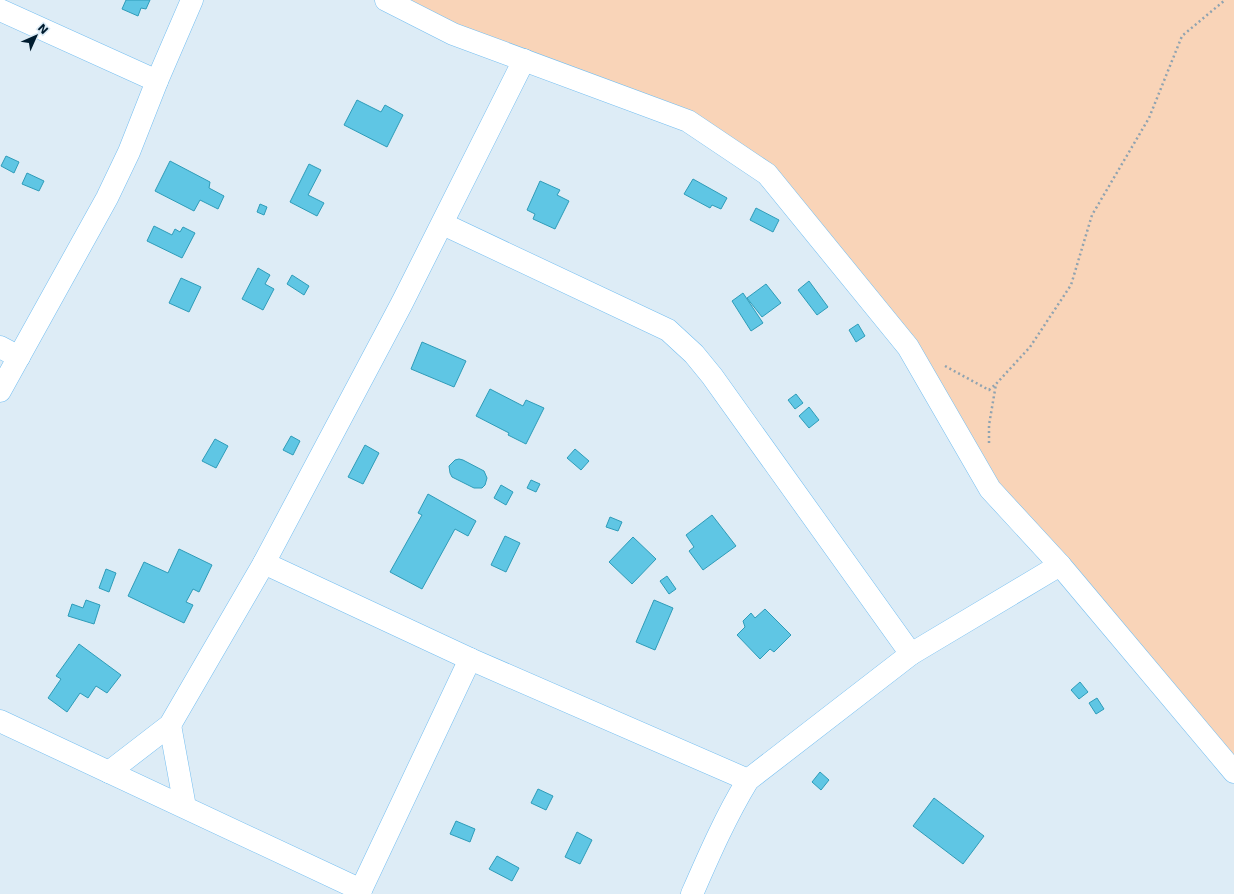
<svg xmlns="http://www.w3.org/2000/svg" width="1234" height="894" viewBox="0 0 1234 894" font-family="'DejaVu Sans',sans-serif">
	<rect width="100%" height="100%" fill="#ddecf6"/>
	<path fill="#f9d4b8" d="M386,0h848v772l-244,-283 -82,-142 -141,-173 -79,-53z"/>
	<g fill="#5fc6e4" stroke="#2e9cb9">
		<path d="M126,0h24l-4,9 -5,-1 -3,8 -16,-7z"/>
		<path d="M357,100l24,12 4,-7 18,10 -16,32 -43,-22z"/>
		<path d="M6,156l13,6 -5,11 -13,-7z"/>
		<path d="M170,161l40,21 -1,6 15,8 -6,13 -18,-9 -6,11 -39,-20z"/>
		<path d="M309,164l12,6 -13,25 16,8 -7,13 -27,-14z"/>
		<path d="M27,173l17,8 -5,10 -17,-7z"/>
		<path d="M693,179l34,19 -6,11 -9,-4 -2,3 -26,-14z"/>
		<path d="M540,181l20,9 -3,5 12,6 -14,28 -22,-10 2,-5 -8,-4z"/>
		<path d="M260,204l7,3 -3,8 -7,-3z"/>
		<path d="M756,208l23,12 -6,12 -23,-12z"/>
		<path d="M154,226l18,9 3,-6 5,3 3,-5 12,6 -13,25 -35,-17z"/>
		<path d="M258,268l12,7 -5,9 9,5 -11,21 -21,-11z"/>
		<path d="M292,275l17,11 -5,9 -17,-11z"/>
		<path d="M181,278l20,9 -12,25 -20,-9z"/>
		<path d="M809,281l19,26 -11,8 -19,-25z"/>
		<path d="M766,284l15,19 -19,14 -15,-19z"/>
		<path d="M743,293l20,30 -12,8 -19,-30z"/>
		<path d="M858,324l7,12 -9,6 -7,-12z"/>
		<path d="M422,342l44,19 -12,26 -43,-18z"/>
		<path d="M490,389l33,17 3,-6 18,8 -18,36 -18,-9 1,-2 -33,-17z"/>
		<path d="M796,394l7,9 -8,6 -7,-9z"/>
		<path d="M809,407l10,13 -10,8 -10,-12z"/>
		<path d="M291,436l9,5 -7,14 -10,-5z"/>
		<path d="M215,439l13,7 -12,22 -14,-7z"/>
		<path d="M365,445l14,8 -16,31 -15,-7z"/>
		<path d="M575,449l14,12 -8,9 -14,-12z"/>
		<path d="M459,459l4,1 21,11 3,7 -2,7 -3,3h-8l-22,-11 -2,-4 -1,-7 6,-6z"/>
		<path d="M531,480l9,4 -4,8 -9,-4z"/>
		<path d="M501,485l12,7 -7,13 -12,-7z"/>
		<path d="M428,494l48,27 -8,15 -13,-7 -33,60 -32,-17 32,-57 -4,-2z"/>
		<path d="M712,515l24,31 -33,24 -14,-19 5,-4 -8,-12z"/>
		<path d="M610,517l12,5 -4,9 -12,-4z"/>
		<path d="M505,536l15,7 -14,29 -15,-7z"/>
		<path d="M633,537l23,22 -24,25 -23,-22z"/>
		<path d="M179,549l33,16 -13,27 -6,-3 -7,13 7,3 -9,18 -56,-27 16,-34 24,11z"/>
		<path d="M106,569l10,4 -7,19 -10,-4z"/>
		<path d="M667,576l9,13 -7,5 -9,-13z"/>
		<path d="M86,600l14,5 -6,19 -26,-8 4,-12 11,4z"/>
		<path d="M654,600l19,8 -18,42 -19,-8z"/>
		<path d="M765,609l26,26 -17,17 -4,-3 -10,10 -23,-24 8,-8 -2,-6 8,-8 4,5z"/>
		<path d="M79,644l42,31 -14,18 -11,-7 -8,12 -8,-5 -13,19 -19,-14 13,-19 -5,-3z"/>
		<path d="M1080,682l8,10 -9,7 -8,-9z"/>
		<path d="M1097,698l7,11 -8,5 -7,-11z"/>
		<path d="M820,772l9,8 -8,10 -9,-8z"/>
		<path d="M538,789l15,7 -7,14 -15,-7z"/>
		<path d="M934,798l50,38 -21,28 -50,-38z"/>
		<path d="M456,821l19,8 -5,13 -20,-8z"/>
		<path d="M577,832l15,8 -12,24 -15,-7z"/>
		<path d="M497,856l22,12 -7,13 -23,-12z"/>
	</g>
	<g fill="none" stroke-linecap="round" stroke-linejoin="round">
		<g stroke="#73bef1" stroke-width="23">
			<g id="minor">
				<path d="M386,0l67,34 235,87 79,53 141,173 82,142 70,76 174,207"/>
				<path d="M0,10l157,71"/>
				<path d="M443,224l225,106 26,24 18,22 199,278"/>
				<path d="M0,347l19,10"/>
				<path d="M0,391l107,-193 22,-46 28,-71 35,-81"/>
				<path d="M264,563l206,96 278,121"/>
				<path d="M0,721l361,169"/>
				<path d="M170,725l15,82"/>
				<path d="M109,772l61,-47 94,-162 138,-260 122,-243"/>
				<path d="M359,894l111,-235"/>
				<path d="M692,894c17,-39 34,-78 56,-114l163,-126 149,-89"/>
			</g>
		</g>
		<g stroke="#90a3b0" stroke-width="2.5" stroke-dasharray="2 3" stroke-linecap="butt">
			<path d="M945,366l44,24 7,-6"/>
			<path d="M989,443v-18l7,-41 34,-37 41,-62 21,-70 57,-97 33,-82 43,-36"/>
		</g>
		<use href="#minor" stroke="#fff" stroke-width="22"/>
	</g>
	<g transform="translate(36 36) rotate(45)" stroke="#ddecf6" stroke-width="3" paint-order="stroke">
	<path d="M0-3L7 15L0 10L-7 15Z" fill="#001c2f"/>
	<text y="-6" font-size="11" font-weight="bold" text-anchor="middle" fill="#001c2f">N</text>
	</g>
</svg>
